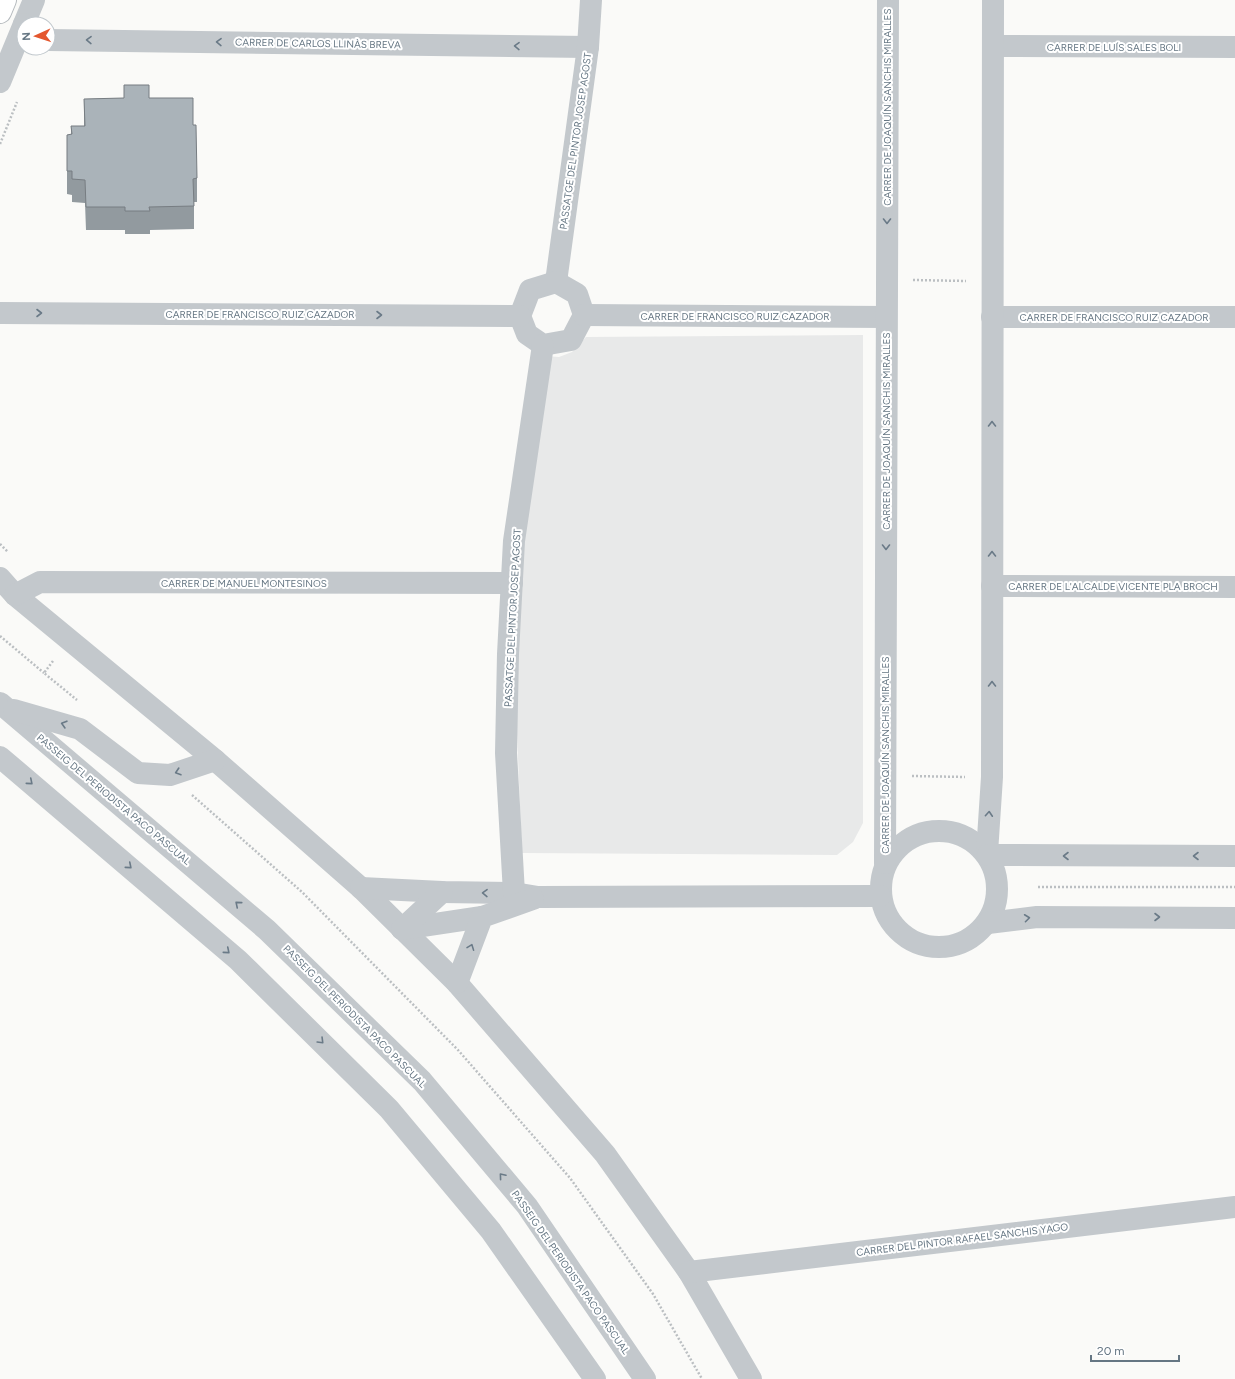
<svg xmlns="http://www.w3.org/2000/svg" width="1235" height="1379" viewBox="0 0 1235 1379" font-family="Figtree,sans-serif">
	<rect width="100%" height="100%" fill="#fafaf8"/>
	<path fill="#e8e9e9" d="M863,335v488l-10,19 -16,13 -315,-2 -5,-119 -1,-83 7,-111 23,-184 13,1 13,-5 14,-15z"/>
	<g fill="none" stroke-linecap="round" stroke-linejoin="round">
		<g stroke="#b5babe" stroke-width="24">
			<path id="major" d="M0,12l5,-12"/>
		</g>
		<g stroke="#bbbfc2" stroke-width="2.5" stroke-dasharray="2 2" stroke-linecap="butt">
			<path d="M0,144l17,-42"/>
			<path d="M913,280l53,1"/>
			<path d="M0,544l8,8"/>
			<path d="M0,636l44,37"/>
			<path d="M53,661l-9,12 33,27"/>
			<path d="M912,776l53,1"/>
			<path d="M192,795l110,97 156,158 112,128 83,116 49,85"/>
			<path d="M1038,887h197"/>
		</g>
		<g stroke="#c3c8cc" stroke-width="22">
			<path d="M24,24l10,-24"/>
			<path d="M48,40l540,7"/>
			<path d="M993,46l242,1"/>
			<path d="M0,82l24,-58"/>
			<path d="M556,282l32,-235 3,-47"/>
			<path d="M556,282l21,12 7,21 -13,25 -28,5 -16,-11 -7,-18 10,-26z"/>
			<path d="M0,313l520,3"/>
			<path d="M584,315l302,2"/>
			<path d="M992,317h243"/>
			<path d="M0,578l15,17 200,165 146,128 96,95 148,171 84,118 62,107"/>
			<path d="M992,586l243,1"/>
			<path d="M15,595l25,-13 472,1"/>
			<path d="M0,703l267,227 155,151 105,125 118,173"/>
			<path d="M14,710l66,19 58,44 32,2 45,-15"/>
			<path d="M0,757l238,203 151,149 102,122 104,148"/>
			<circle cx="939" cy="889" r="58"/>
			<path d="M987,853l5,-76 1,-777"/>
			<path d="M988,855l247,1"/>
			<path d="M885,863l3,-863"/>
			<path d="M361,888l81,4 72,1 24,4 342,-1"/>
			<path d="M514,893l-8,-140 2,-99 6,-113 29,-196"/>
			<path d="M988,923l49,-6 198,1"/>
			<path d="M402,929l80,-12"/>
			<path d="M402,929l40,-37"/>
			<path d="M457,983l25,-66 51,-18"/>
			<path d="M689,1272l546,-65"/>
		</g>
		<use href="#major" stroke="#fff" stroke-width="22"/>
	</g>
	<path fill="#929a9f" d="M149,98l44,27 4,53v24h-3v27l-44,1v4h-25v-4h-39l-1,-27 -13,-1v-7l-5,-1v-59l4,-1v-8h13v-27z"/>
	<path fill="#aab3b9" stroke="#777d82" d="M124,85h25v13h44v27h3l1,53 -4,1 1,27 -45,1 1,4h-25v-4h-39l-1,-27 -13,-1v-8h-5v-36l5,-1 -1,-8h14l-1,-27 40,-1z"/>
	<defs><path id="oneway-chevron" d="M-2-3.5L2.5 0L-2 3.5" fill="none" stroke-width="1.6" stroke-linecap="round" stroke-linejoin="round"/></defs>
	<g stroke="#6a7a87">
		<use href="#oneway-chevron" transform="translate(89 40) rotate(-179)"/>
		<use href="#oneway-chevron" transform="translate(219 42) rotate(-179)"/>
		<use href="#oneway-chevron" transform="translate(517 46) rotate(-179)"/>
		<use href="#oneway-chevron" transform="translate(887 221) rotate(90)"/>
		<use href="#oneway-chevron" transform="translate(39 313)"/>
		<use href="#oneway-chevron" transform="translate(379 315)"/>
		<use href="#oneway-chevron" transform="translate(992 424) rotate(-90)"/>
		<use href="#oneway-chevron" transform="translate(886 547) rotate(90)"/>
		<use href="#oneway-chevron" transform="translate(992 554) rotate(-90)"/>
		<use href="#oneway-chevron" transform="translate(992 684) rotate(-90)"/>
		<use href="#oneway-chevron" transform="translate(64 724) rotate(-164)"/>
		<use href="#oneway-chevron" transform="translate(178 772) rotate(162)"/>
		<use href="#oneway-chevron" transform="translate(30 782) rotate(40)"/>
		<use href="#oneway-chevron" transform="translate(989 814) rotate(-86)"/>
		<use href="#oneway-chevron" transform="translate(1066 856) rotate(-180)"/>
		<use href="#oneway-chevron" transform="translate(1196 856) rotate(-180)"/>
		<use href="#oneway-chevron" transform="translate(129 866) rotate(40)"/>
		<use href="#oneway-chevron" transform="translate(485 893) rotate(-179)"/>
		<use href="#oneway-chevron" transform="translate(238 904) rotate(-140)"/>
		<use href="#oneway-chevron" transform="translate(1157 917)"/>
		<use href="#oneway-chevron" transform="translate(1027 918) rotate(-7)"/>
		<use href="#oneway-chevron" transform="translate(471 947) rotate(-69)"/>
		<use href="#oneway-chevron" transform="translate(227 951) rotate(40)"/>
		<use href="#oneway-chevron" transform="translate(321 1041) rotate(45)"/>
		<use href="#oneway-chevron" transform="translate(502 1176) rotate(-130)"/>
	</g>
	<g text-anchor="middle" stroke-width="4" stroke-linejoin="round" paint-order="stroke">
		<g font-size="10" fill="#657683" stroke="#fff">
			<text transform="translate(318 43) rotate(1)" y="4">CARRER DE CARLOS LLINÀS BREVA</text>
			<text x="1114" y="51">CARRER DE LUÍS SALES BOLI</text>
			<text transform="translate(887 107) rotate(-90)" y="4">CARRER DE JOAQUÍN SANCHIS MIRALLES</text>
			<text transform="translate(575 141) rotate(-82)" y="4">PASSATGE DEL PINTOR JOSEP AGOST</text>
			<text x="260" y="318">CARRER DE FRANCISCO RUIZ CAZADOR</text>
			<text x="735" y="320">CARRER DE FRANCISCO RUIZ CAZADOR</text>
			<text x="1114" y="321">CARRER DE FRANCISCO RUIZ CAZADOR</text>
			<text transform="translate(886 431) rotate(-90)" y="4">CARRER DE JOAQUÍN SANCHIS MIRALLES</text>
			<text x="244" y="587">CARRER DE MANUEL MONTESINOS</text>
			<text x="1113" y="590">CARRER DE L'ALCALDE VICENTE PLA BROCH</text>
			<text transform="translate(512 618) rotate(-87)" y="4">PASSATGE DEL PINTOR JOSEP AGOST</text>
			<text transform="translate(885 755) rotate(-90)" y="4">CARRER DE JOAQUÍN SANCHIS MIRALLES</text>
			<text transform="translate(114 799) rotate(40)" y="4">PASSEIG DEL PERIODISTA PACO PASCUAL</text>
			<text transform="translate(355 1016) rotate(45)" y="4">PASSEIG DEL PERIODISTA PACO PASCUAL</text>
			<text transform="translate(962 1239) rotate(-7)" y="4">CARRER DEL PINTOR RAFAEL SANCHIS YAGO</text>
			<text transform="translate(571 1272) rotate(55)" y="4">PASSEIG DEL PERIODISTA PACO PASCUAL</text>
		</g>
	</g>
	<g transform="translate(36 36) rotate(267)"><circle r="19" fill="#ffffff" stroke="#c1c8cd"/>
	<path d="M0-3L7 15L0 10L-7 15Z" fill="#e4572e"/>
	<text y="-6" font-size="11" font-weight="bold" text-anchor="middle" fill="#657683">N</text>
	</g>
	<path d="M1091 1355v6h88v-6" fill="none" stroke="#657683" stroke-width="2"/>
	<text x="1097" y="1355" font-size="12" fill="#657683" stroke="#ffffff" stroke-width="3" paint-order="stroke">20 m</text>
</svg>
